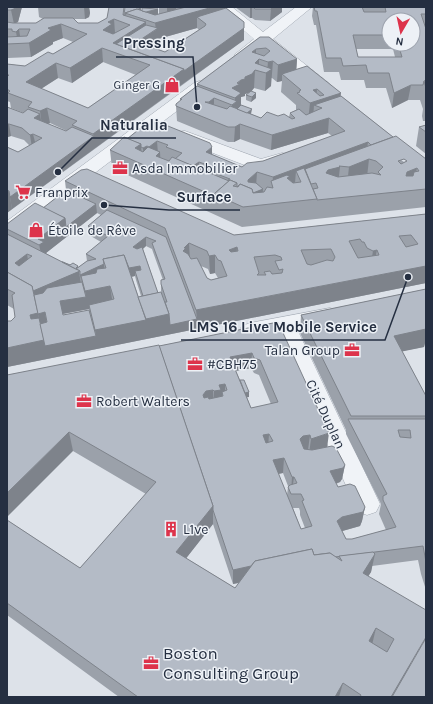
<svg xmlns="http://www.w3.org/2000/svg" width="433" height="704" viewBox="0 0 433 704" font-family="Karla,sans-serif">
	<rect width="100%" height="100%" fill="#dde2e9"/>
	<g fill="none" stroke-linecap="round" stroke-linejoin="round">
		<g stroke="#a2a9b3" stroke-width="1">
			<g id="minor">
				<path d="M216,7h16l31,25 33,-25h16l-39,32 57,45 2,3 -2,3 -6,2 -6,-2 -55,-44 -16,12h-10l-3,-3 20,-16z"/>
				<path d="M200,81l6,2 2,3 -2,3 -192,145 -7,2v-15l187,-138z"/>
				<path d="M185,131l76,28 21,-6 6,1 3,4c-6,8 -27,13 -36,11l-76,-29 -3,-4 3,-4z"/>
				<path d="M330,308l7,2 4,5 -4,5 -40,9 83,175 -4,8 -9,3 -9,-3 -81,-179 -27,6 -8,-3 -3,-5 3,-5 8,-3z"/>
			</g>
		</g>
		<use href="#minor" fill="#f0f3f7" fill-rule="evenodd"/>
	</g>
	<g fill="#9ba1aa" fill-rule="evenodd">
		<path d="M7,7h82l1,6 -1,4 -4,2h-11l4,4h20l43,-16v4h1l16,-2v6l1,-1v-7h67v1l18,14v18l-237,173v-66l11,5 12,-6 -6,-6 -13,-4 -4,1v-30l16,6h1l-13,-5 -1,-6 -3,-1zM22,7h16l1,10 4,2 -7,4h-21l3,-1zM197,28l2,2 -34,22 -16,-6 9,-6v-1zM63,38l10,4 -20,12 -28,12 -18,-2 1,-6 23,-1 22,-13v-2zM103,62l33,13 -48,33 -47,-19 17,-11 14,5zM50,123l17,8h-1l-18,-7z"/>
		<path d="M235,7h47v5l-12,9 -15,-1 -3,-2h-2z"/>
		<path d="M313,7h113v114h-3l-1,-5 1,-7 -3,-9h-12l-16,8 -6,-20h-20l-2,-8h-23l-2,-8h-15l-8,-47h-2l-2,-9zM389,20l24,24h-24zM356,49h37l2,8h-37z"/>
		<path d="M260,37l37,22 -1,11 45,26 52,41 33,22v48l-184,20 -130,-59 -2,-18 17,-11 16,-13 99,41 21,-6 69,-25 -4,-3 -57,17 -31,-11 -6,3h-6l-51,-21 -1,-15 4,-5v-2l17,-13v-2zM271,78h1l5,4 5,-1 -1,11 15,13v5l-6,3 -1,4 -11,-1 -17,2 -10,-4 -10,-9v-8l4,-1v-2l4,-1 -3,2v5l5,2 5,-4 -5,-7 3,-3 11,3 6,-5zM404,159l3,2 -3,1 -3,-2z"/>
		<path d="M426,125v29l-10,-8 3,-19z"/>
		<path d="M65,181l169,54 192,-21v69l-419,84 4,-46 4,-4 -1,-8 -7,-4v-81l36,-16 23,-18zM97,213l4,2 -13,11 1,9 12,7 -15,12 1,7 -8,6 -17,-5 -15,-8 -1,-1zM146,246l6,3 1,3 10,28h-2v13h-3l-15,-44zM201,266l7,3 2,5 5,-1 3,5 -7,2 -4,-2zM135,276l1,4 5,16 -2,2 -7,-21zM89,309v1l-26,5v-1z"/>
		<path d="M426,289v50l-2,8 -22,4 24,45v194l-5,-16 -3,-14 -46,6 -1,6 -3,4 58,121h-307l-112,-82v-95l73,48 66,-74 -73,-43 -66,-76 152,-29 119,-24 49,125 18,18 -3,14 -2,3 -4,2 2,3 27,20 -3,14 -2,5 -18,5 4,8h6l34,-9 -7,-16 2,-10 -35,-70v-4l-46,-97 1,-18zM251,368l3,5 5,2 12,29 -20,4 -4,-11h2v-5l-9,-12 -4,-9zM283,473l5,13v1l-1,8 -9,-21zM293,508h6l1,3v4l5,13 -4,1zM213,524l20,60 6,-1 -4,5 -49,-30z"/>
	</g>
	<g fill="#7e838b">
		<path d="M16,7h6l-4,15 -4,2 -3,-14z"/>
		<path d="M84,7h5l1,6 -1,4 -4,2z"/>
		<path d="M139,7h2l-1,10 -7,-2z"/>
		<path d="M167,7h9v10l37,-10h13v13l-20,4 -9,-7v11l-39,11v1l-20,14 -12,-4 -13,-7 33,-21v14l10,-6 -1,-7 12,-4z"/>
		<rect x="250" y="7" width="2" height="11"/>
		<path d="M273,7h9v5l-12,9 1,-12z"/>
		<path d="M158,9v12l-16,-8z"/>
		<path d="M114,19l1,14 -11,11 -1,-14 5,-8z"/>
		<path d="M61,24l2,14 -10,4v2l-22,13 -2,-14 19,-15z"/>
		<path d="M244,28v12l-60,43v-12z"/>
		<path d="M19,29l2,14h-3l-2,-11z"/>
		<path d="M102,48l1,14 -31,21 -2,-15z"/>
		<path d="M256,49v13l3,-3v12l-4,-1 -1,18 -3,4 -6,2v2l-4,1v13l-9,10v-15l3,-2v-5l-3,-10 13,-11 7,-25z"/>
		<path d="M7,52l1,6 -1,9z"/>
		<path d="M297,59l-1,17 -14,-2v7l-5,1 1,-17z"/>
		<path d="M273,61l-2,25 -6,5 1,-18 1,-1 1,-10z"/>
		<path d="M56,63l2,15 -30,19 -2,-15z"/>
		<path d="M184,69v14l-172,126 -2,-12 84,-61 -1,-2z"/>
		<path d="M411,85l-3,15 -16,8 2,-15z"/>
		<path d="M317,89l-1,12 25,-8 -2,18 -17,-3 -8,-3 -1,15 -5,1 2,-18 3,-13z"/>
		<path d="M256,93v5l-5,4 1,-5z"/>
		<path d="M214,98v15l-4,4 -1,-15z"/>
		<path d="M47,108l3,15 -8,3 -2,-15z"/>
		<path d="M252,109l-1,5h-6z"/>
		<path d="M40,114l2,12 -8,-8z"/>
		<path d="M329,118l-1,15 -57,17 1,-15z"/>
		<path d="M7,124h2l2,12 -3,1z"/>
		<path d="M240,124v15l-6,3 1,-15z"/>
		<path d="M33,134l3,12 -4,2 -2,-13z"/>
		<path d="M157,141l1,13 2,-2 1,18 -13,-22z"/>
		<path d="M368,142l-2,15 -27,9 1,1 -2,18 -12,-12 -30,-2 -1,12 -22,5 -1,-2 1,-9z"/>
		<path d="M141,144l1,18 -7,-14z"/>
		<path d="M147,146l1,15 -4,2 -1,-15z"/>
		<path d="M212,147v15l-6,-10z"/>
		<path d="M369,159l-2,18 -20,8 2,-18z"/>
		<path d="M199,162v15l-9,-10z"/>
		<path d="M417,168l-4,18 -7,-10 1,-4z"/>
		<path d="M257,172l-1,15 -8,5v-12z"/>
		<path d="M263,189l-1,15 -10,-11z"/>
		<path d="M9,191l3,18 -5,4v-21z"/>
		<path d="M96,204l1,9 -51,40 2,7 -5,4 -5,-25 27,-21z"/>
		<path d="M146,237v9l-13,11v-10z"/>
		<path d="M189,243l1,18 -7,-10 1,-3z"/>
		<path d="M237,247l-1,18 -7,-15z"/>
		<path d="M377,250l-4,18 -3,1 3,-18z"/>
		<path d="M27,254l2,12 -12,10 -2,-13z"/>
		<path d="M215,255v18l-5,1 -1,-18z"/>
		<path d="M104,264l1,10 -24,2 1,8 -2,-9z"/>
		<path d="M78,266l3,18 -45,20 -3,-13 43,-23z"/>
		<path d="M140,266l1,9 -6,-4v5l-7,1 -1,-9z"/>
		<path d="M426,266v17l-419,84v-19l37,-8 52,-4 -1,-6 74,-16 28,5 -1,-9z"/>
		<path d="M110,286l3,19h-24v4l-27,5 -2,-13 26,-4 -1,-6z"/>
		<path d="M45,312l2,13 -6,1 -3,-12z"/>
		<path d="M38,313l4,19 -8,1 -4,-18z"/>
		<path d="M426,328v11l-2,8 -34,7 4,-18z"/>
		<path d="M252,353l-1,15 -21,4v-15z"/>
		<path d="M225,384v15l-3,-7v7l-8,8v-16l5,-6z"/>
		<path d="M213,390l1,15 -8,2 -3,-12 3,-4z"/>
		<path d="M249,392v5l-8,1v-5z"/>
		<path d="M69,432l4,19 -66,66v-24z"/>
		<path d="M329,433l-2,15 -18,6 2,-15z"/>
		<path d="M269,434l-1,14 -6,2 1,-15z"/>
		<path d="M310,435l-2,15 -7,1 -1,-12 3,-3z"/>
		<path d="M284,458l-1,15 -11,2 1,-15z"/>
		<path d="M345,465l-3,14 -2,3 -12,4 2,-15z"/>
		<path d="M292,477h2l-2,14 -1,1z"/>
		<path d="M213,506v18l-36,46 -1,-18z"/>
		<path d="M365,507l-3,14 -2,5 -21,6 -2,-11 5,-4z"/>
		<path d="M311,553l-2,14 -76,17v-14z"/>
		<path d="M375,554l-4,18 -12,19 4,-18z"/>
		<path d="M376,628l-4,17 -3,-4z"/>
		<path d="M343,683l-4,14h-4z"/>
	</g>
	<g fill="#b4bbc6" stroke="#7e838b" fill-rule="evenodd">
		<path d="M7,7h9v1l-5,2h-4z"/>
		<path d="M109,7h15l-1,8 23,7 -33,21 71,26 -91,65 -21,-9 5,-4 -30,-13 -7,3 -12,-4 4,-5 -24,-9 2,-2 -3,-2 1,-1h-1v-11l2,-2h-2v-11l18,2 23,-14 5,2 34,-20 -26,-10 -13,4 3,2 -22,13 -22,1v-7l20,-1 3,-7h-11l-3,3 -4,-1v-2h-5v-7l6,1h23l8,-5h29l5,5h20l9,-5zM114,19l16,6 -17,9 -10,-4 9,-6 -4,-2zM102,48l48,17 -62,43 -62,-26 30,-19 14,5z"/>
		<path d="M125,7h14v3l-2,-1 -12,4 1,2h-2z"/>
		<path d="M186,7h27l-58,16 -30,-10 12,-4 18,6z"/>
		<path d="M253,7h20l-2,2h-16z"/>
		<path d="M314,7h48l2,5h22l-1,-5h41v7h-5l5,15v52h-2l-1,4h-12l-17,8 -5,-20h-21l-2,-8 -23,1 -2,-8h-15l-9,-47h-2zM389,20h24v24h-15l4,13h-44l-5,-22h36z"/>
		<path d="M142,8l16,1 -12,3 -4,-1z"/>
		<path d="M226,8l18,14v6l-60,43v-2l-68,-25 30,-19 12,3 -21,14 28,10 40,-26 1,-2 -9,-7z"/>
		<path d="M260,37h9l28,22 -19,6 -5,-4 -5,1 -9,-3 -4,4 17,6 -6,4 -11,-3 -3,4 -7,3v2l-4,1 -4,3 3,1 -8,4 9,5 -6,5 -38,-14zM266,48l4,3 -6,5 -12,-4 4,-3z"/>
		<path d="M307,66l34,27 -31,10 -13,-10 3,-1 -1,-1 2,-1 -19,-16zM317,89l7,6 -4,1 -7,-6z"/>
		<path d="M424,81h2v7z"/>
		<path d="M197,86l40,15 -5,4 -18,-7 -5,4h-4l22,7 3,-3 31,12 6,-6 11,4 6,-2 8,5 3,-1 -5,-5 9,-4 7,6 16,-7 -8,-3 27,-9 52,41 -22,8 -3,-3 -95,35 -16,-5 -9,8v2l8,1 7,6 -10,4 -1,-4 -12,-5 -3,3v-4l-7,-3 -1,1 -1,-1 2,-1 -21,-8 3,-2 -3,-2 1,-1 -11,-4 -6,4 -18,-7 7,-6 -16,-6 2,-2 -11,-4 -8,6 -2,-1 -4,2 -2,-1v-3l-14,-5 16,-13 15,-4 52,21 2,4 -6,5 36,15 5,-4 16,-2 82,-30 -16,-13 -57,17 -32,-11 -5,3h-7l-52,-21v-2l6,-5h-2z"/>
		<path d="M251,91l5,2 -4,4 -6,-2z"/>
		<path d="M241,105l11,4 -5,4 -10,-4z"/>
		<path d="M7,107l16,6 5,-4 12,5 -6,4 32,13 6,-4 22,9 -84,61 -1,-6 -2,-1v-43l11,5 24,-14 -9,-4 -3,1 -8,-7 -13,-4h-2z"/>
		<path d="M426,125v7l-7,-5z"/>
		<path d="M396,136l30,23v30l-109,11v-1l-4,-10 5,-1 -2,-5 -5,1 -6,-15zM369,159l7,2 7,6 -5,5 3,3 -9,-2 -34,4 -12,-4 2,-3 12,-3 -1,-1 10,1zM404,159l3,2 -6,3 -3,-3zM417,168l2,3 -5,1 -1,4h-7l1,-4z"/>
		<path d="M124,137l17,7 -6,4 8,4 5,-5 12,5 -4,4 13,5 3,-4 57,24 -15,13v2l-104,-46z"/>
		<path d="M304,168l13,31 -74,8 -29,-13 16,-14 7,3 -4,3 5,1 2,-3 12,5 1,4 11,-1 3,-5 6,1 -2,-7 16,-6 3,2 -3,1 6,5 8,-1 -5,-11z"/>
		<path d="M87,169l147,66 192,-21v52l-230,44 -31,-82 -100,-47 16,-11zM411,235l7,9 -12,3 -7,-11zM360,239l2,3h2l3,6 6,3 4,-1 2,5 -21,3 -9,-17zM189,243l18,8 2,5 6,-1 3,5 3,1 6,15 -16,4 -4,-2 -10,-20 -6,1 -3,-5 -5,-3 3,-3h-2zM237,247l1,4 -7,1 -2,-2zM331,249l4,8 -2,4 -6,-1 -16,5 -4,-1 -6,-14zM275,255l6,2 1,3 -7,1 4,9 4,-1 -1,4 -10,1 -2,-3 -6,1 2,3h-9l2,-2 -5,-16z"/>
		<path d="M66,190l30,14 -30,23 -1,-9 -22,-10z"/>
		<path d="M35,203l30,15 -27,21 6,3 -5,3 -32,-16v-5z"/>
		<path d="M107,210l59,27 31,82 -27,6 -1,-11 -4,-12h2l-6,-18v-4l4,-1 -13,-36 4,-2 -10,-4 -13,10 4,2 5,-2 16,46 -15,3 -8,-25 6,-1 -1,-4 -11,2 -5,-13 -21,4 1,5 -24,11v-4l-4,-2 11,-8 9,-2 -10,-5 22,-18 -20,-10z"/>
		<path d="M7,234l73,37 -47,20 -1,-5 -25,-14zM27,254l5,2 -13,10 -4,-3z"/>
		<path d="M124,255l22,65 -51,10 -6,-25 25,-6 -4,-13 -25,5 -4,-15 15,-3 1,-4 9,-1 -3,-9z"/>
		<path d="M62,262h1l7,3 3,-2 5,3 -2,2 1,1h-1z"/>
		<path d="M7,272l25,14 6,27 -8,2 1,4 8,-1 5,22 -37,8v-27h4l4,-4 -3,-22 3,-2 -8,-4z"/>
		<path d="M82,282l4,15 -26,4 3,14 26,-5 7,26 -51,10 -5,-22 7,-2 -2,-10 -7,2 -4,-19 9,-2 4,-5z"/>
		<path d="M426,289v40l-32,7 32,60v20h-75l-50,-101z"/>
		<path d="M161,292l8,22 -23,5 -8,-22z"/>
		<path d="M278,322l51,111 -18,6 -1,-4 -7,1 -3,3 4,10 8,1 20,-4 4,2 9,17 -2,3 -13,3 8,16 12,-3 5,2 10,21 -2,5 -21,5 -5,4 9,18h6l44,-12 -13,-27v-4l4,-2 -39,-75h78v143l-3,-16 -88,11 -5,-4 -16,2 -2,-6 -57,12 -4,5 -18,4 -20,-60v-4l-54,-160zM252,353l2,5 6,2 18,42 -27,6 -21,-51zM225,384l2,6 -5,2 1,4 -14,3 -1,-2 -4,1 -1,-3 3,-4 7,-1 1,1 7,-1 -2,-5zM398,430h12l1,8 -11,-1zM269,434l4,7 -7,2 -3,-8zM284,458l8,19h2l3,6 -7,2 -2,2 3,7h10l3,6 -2,1 10,25 -11,3 -28,-69z"/>
		<path d="M159,345l54,161 -37,46 59,36 20,-27 57,-12 2,6 16,-2 12,8 -3,-5 34,-4 2,2 -12,19 63,37v27l-35,60h-31l1,-2 -18,-12 -8,14h-197l-131,-94v-83l73,48 76,-86 -87,-50 -62,61v-118zM376,628l18,11 -7,13 -18,-11z"/>
		<path d="M240,380h4l5,12 -4,1z"/>
		<path d="M426,638v59h-34z"/>
	</g>
	<defs>
		<g id="shop-bare" transform="scale(1.2)"><path d="M-5-2.5h2.3a2.7 3.5 0 0 1 5.4 0H5L5.5 6h-11ZM-1.5-2.5h3a1.5 2.3 0 0 0-3 0Z" fill="#dd334b" stroke="#edf1f6" stroke-width="2.5" paint-order="stroke"/></g>
		<g id="office-bare" transform="scale(1.2)"><path d="M-6-3h4V-5.5h4V-3h4V5H-6ZM-1-4.5V-3h2v-1.5ZM-6 0V1H6V0Z" fill="#dd334b" stroke="#edf1f6" stroke-width="2.5" paint-order="stroke"/></g>
		<g id="supermarket-bare" transform="scale(1.2)"><path d="M-6-5.5h2.5l.6 2H6L4.5 2H-2.5L-4.4-4H-6ZM-1.5 3.2a1.3 1.3 0 1 0 .1 0ZM3 3.2a1.3 1.3 0 1 0 .1 0Z" fill="#dd334b" stroke="#edf1f6" stroke-width="2.5" paint-order="stroke"/></g>
		<g id="building-bare" transform="scale(1.2)"><path d="M-4-6H4V6H1V3H-1V6H-4ZM-2.5-4.3h1.7v1.8h-1.7ZM.8-4.3h1.7v1.8H.8ZM-2.5-1h1.7V.8h-1.7ZM.8-1h1.7V.8H.8Z" fill="#dd334b" stroke="#edf1f6" stroke-width="2.5" paint-order="stroke"/></g>
	</defs>
	<g fill-rule="evenodd">
		<use href="#shop-bare" x="172" y="85"/>
		<use href="#office-bare" x="120" y="168"/>
		<use href="#supermarket-bare" x="23" y="192"/>
		<use href="#shop-bare" x="36" y="230"/>
		<use href="#office-bare" x="352" y="350"/>
		<use href="#office-bare" x="195" y="364"/>
		<use href="#office-bare" x="84" y="401"/>
		<use href="#building-bare" x="171" y="529"/>
		<use href="#office-bare" x="151" y="663"/>
	</g>
	<g text-anchor="middle" stroke-width="3" stroke-linejoin="round" paint-order="stroke">
		<g font-size="12" fill="#252f41" stroke="#edf1f6" text-anchor="end">
			<text x="160" y="89">Ginger G</text>
		</g>
		<g font-size="14" fill="#252f41" stroke="#edf1f6" text-anchor="start">
			<text x="132" y="173">Asda Immobilier</text>
			<text x="35" y="197">Franprix</text>
			<text x="48" y="235">Étoile de Rêve</text>
			<text x="340" y="355" text-anchor="end">Talan Group</text>
			<text x="207" y="369">#CBH75</text>
			<text x="96" y="406">Robert Walters</text>
			<text x="183" y="534">L1ve</text>
		</g>
		<g font-size="14" fill="#252f41" stroke="#edf1f6">
			<text transform="translate(326 414) rotate(65)" y="5">Cité Duplan</text>
		</g>
		<g font-size="17" fill="#252f41" stroke="#edf1f6" text-anchor="start">
			<text x="163" y="659">Boston<tspan x="163" dy="20">Consulting Group</tspan></text>
		</g>
	</g>
	<path fill="none" stroke="#252f41" stroke-width="1.5" d="M197 107L193 57H116M58 172L92 138H176M104 205L169 210H240M408 277L385 340H181"/>
	<g fill="#252f41" stroke="#edf1f6" stroke-width="1.5">
		<circle cx="197" cy="107" r="4"/>
		<circle cx="58" cy="172" r="4"/>
		<circle cx="104" cy="205" r="4"/>
		<circle cx="408" cy="277" r="4"/>
	</g>
	<g font-size="15" text-anchor="middle" font-weight="bold" fill="#252f41" stroke="#edf1f6" stroke-width="3" stroke-linejoin="round" paint-order="stroke">
		<text x="154" y="48">Pressing</text>
		<text x="134" y="130">Naturalia</text>
		<text x="204" y="202">Surface</text>
		<text x="283" y="332">LMS 16 Live Mobile Service</text>
	</g>
	<rect width="433" height="704" fill="none" stroke="#252f41" stroke-width="16"/>
	<g transform="translate(401 32) rotate(189)"><circle r="19" fill="#edf1f6" stroke="#9da3ae"/>
	<path d="M0-3L7 15L0 10L-7 15Z" fill="#dd334b"/>
	<text y="-6" font-size="11" font-weight="bold" text-anchor="middle" fill="#252f41">N</text>
	</g>
</svg>
